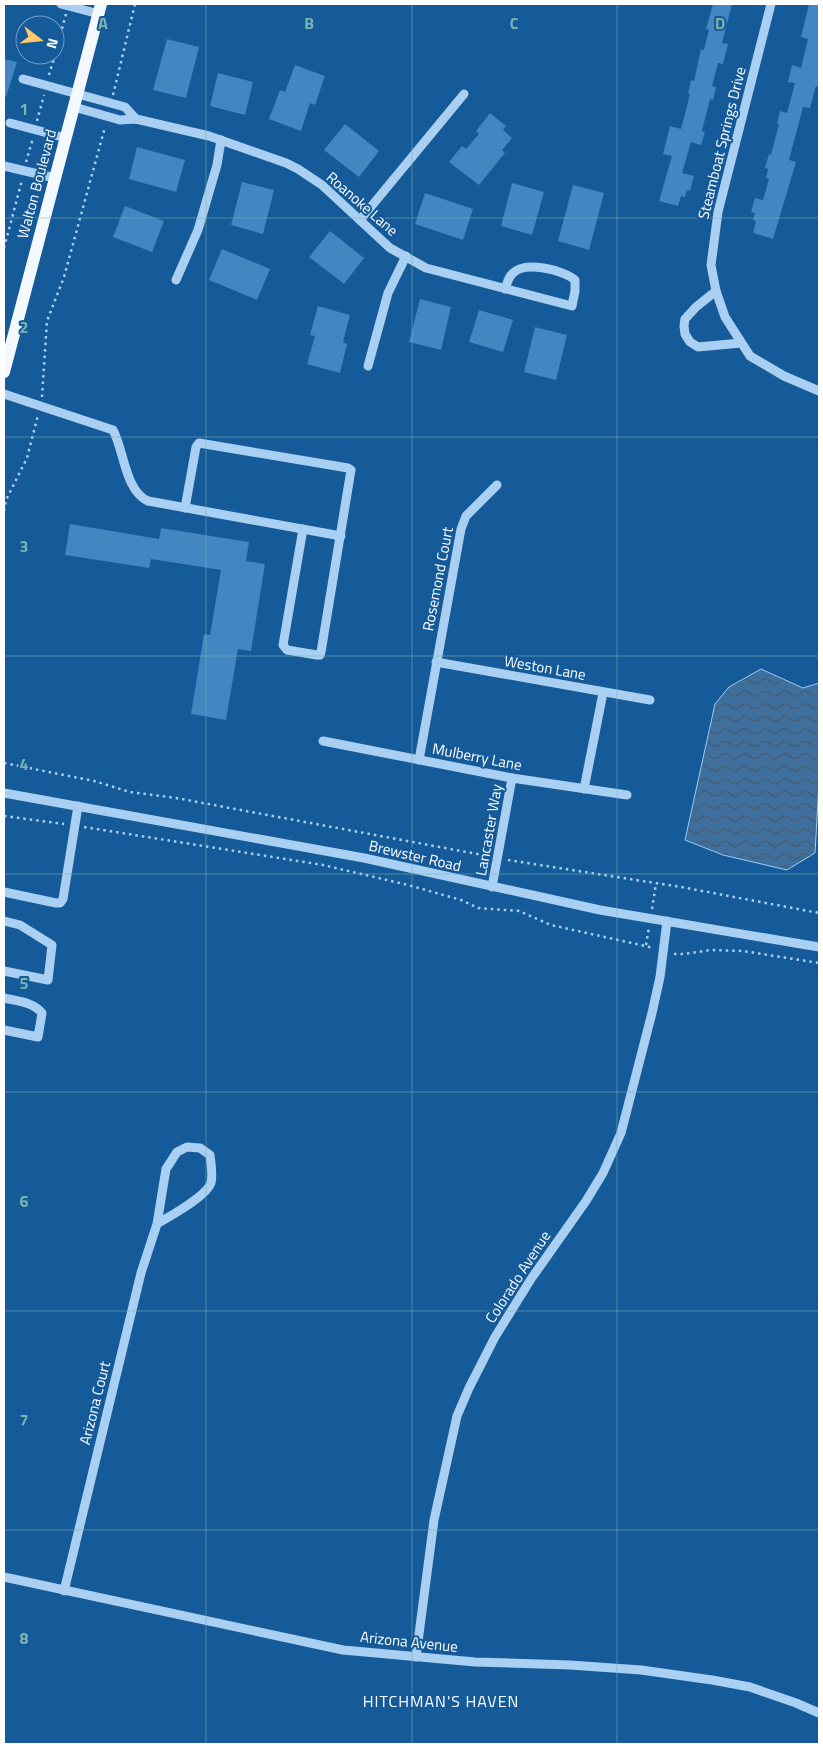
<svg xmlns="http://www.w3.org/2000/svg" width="823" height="1748" viewBox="0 0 823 1748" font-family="'Titillium Web',sans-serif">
	<defs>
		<pattern id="water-waves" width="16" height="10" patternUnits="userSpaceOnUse" patternTransform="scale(1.25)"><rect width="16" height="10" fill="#3f709d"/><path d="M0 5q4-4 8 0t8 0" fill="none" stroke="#475a6c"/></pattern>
	</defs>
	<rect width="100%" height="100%" fill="#155a99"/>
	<path fill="url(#water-waves)" stroke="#9bccf5" d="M761,669l42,19 16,-5v101l-4,69 -28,17 -64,-15 -38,-15 30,-136 14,-17z"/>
	<g fill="#4286c2">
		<path d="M713,4h19l-10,39 6,1 -5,20 -5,-1 -6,23 4,1 -3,13 -3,-1 -8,32 3,1 -4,13 -10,-3 -9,31 12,3 -4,15 -3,-1 -2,7 -4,-1 -3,10 -19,-5 13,-45 -9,-2 7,-28 11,3 9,-35h-2l3,-14 3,1 7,-32 3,1 5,-20 -3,-1z"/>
		<path d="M809,4h10v83l-3,-1 -6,22 -7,-1 -14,53 7,2 -23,77 -20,-6 3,-12 -3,-1 2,-7 -4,-1 4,-14 8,2 6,-21 -3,-1 2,-9 -3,-1 4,-14 2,1 8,-31 -2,-1 3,-12 7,2 8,-30 -7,-1 4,-17 9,3 7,-29 -7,-2z"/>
		<path d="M167,39l32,8 -13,51 -33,-8z"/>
		<path d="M4,59l13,3 -11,35h-2z"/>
		<path d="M295,65l30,11 -10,29 -5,-2 -9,28 -32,-12 11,-29 5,2z"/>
		<path d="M218,73l35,9 -8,33 -35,-9z"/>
		<path d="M490,113l16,13 -3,4 9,8 -10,12 3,3 -26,32 -30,-23 13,-16 4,3 13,-15 -3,-3z"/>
		<path d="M345,124l34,27 -20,26 -35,-27z"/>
		<path d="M137,147l48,13 -9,32 -47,-13z"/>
		<path d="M242,182l32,8 -11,44 -32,-9z"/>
		<path d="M512,183l32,9 -12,43 -31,-9z"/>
		<path d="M573,185l31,8 -15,57 -31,-9z"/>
		<path d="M425,193l48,16 -10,31 -48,-16z"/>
		<path d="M125,206l39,15 -12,31 -39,-15z"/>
		<path d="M330,231l34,27 -20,26 -35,-27z"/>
		<path d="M222,249l48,20 -13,31 -48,-20z"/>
		<path d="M420,299l31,8 -10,43 -32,-8z"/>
		<path d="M318,306l32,9 -7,27 4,2 -7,29 -33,-9 8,-28 -5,-1z"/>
		<path d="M479,310l34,10 -10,32 -34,-10z"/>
		<path d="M535,327l32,8 -11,45 -32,-8z"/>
		<path d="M70,524l89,15 2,-11 88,14 -3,19 19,3 -14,87 -13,-2 -12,71 -35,-6 13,-80 6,1 11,-65 -70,-11 -2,9 -84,-13z"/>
	</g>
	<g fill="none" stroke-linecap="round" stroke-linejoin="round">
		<g stroke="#a9d0f2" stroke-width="2.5" stroke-dasharray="2.5 4" stroke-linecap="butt">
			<path d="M55,54l11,-40"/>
			<path d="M49,75l6,-20"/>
			<path d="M113,95l22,-91"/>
			<path d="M37,121l7,-26"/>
			<path d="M26,162l7,-24"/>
			<path d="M4,248l18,-68"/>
			<path d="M42,397l5,-76 17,-44 41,-150"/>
			<path d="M4,511l2,-11 21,-42 11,-43"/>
			<path d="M4,763l90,18 36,11 46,6 312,58"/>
			<path d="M4,816l60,8"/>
			<path d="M84,827l239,38 85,20 53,15 17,8 41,3 32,14 103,23"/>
			<path d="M508,860l173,27 138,26"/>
			<path d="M652,909l4,-25"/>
			<path d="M646,945l3,-18"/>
			<path d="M674,954h10l27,-4 32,1 76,12"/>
		</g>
		<g stroke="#a9d0f2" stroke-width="9">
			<path d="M61,4l38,10"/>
			<path d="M771,4l-53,208 -7,53 5,26 9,26 25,39 34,20 35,15"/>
			<path d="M23,79l102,28 11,12"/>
			<path d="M74,107l46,13 16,-1 73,17 77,27 12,6 24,16 68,63 36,20 146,38 3,-15v-11c-12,-10 -51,-20 -63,-6 -4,4 -5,10 -7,15"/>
			<path d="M10,123l56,15"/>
			<path d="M4,166l51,12"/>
			<path d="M360,220l104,-126"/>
			<path d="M176,280l22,-50 19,-65 4,-25"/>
			<path d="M716,291l-20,16 -11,12 -1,7 1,8 5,8 8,5 43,-4"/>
			<path d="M368,366l20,-73 18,-37"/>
			<path d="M4,394l109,36c11,20 12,61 35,71l193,35"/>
			<path d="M185,508l11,-61 3,-4 149,25 3,2 -30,182 -1,3h-3l-30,-5 -4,-5 20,-116"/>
			<path d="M436,662l214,38"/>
			<path d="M323,741l189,37 115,17"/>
			<path d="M419,760l42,-231 5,-13 31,-31"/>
			<path d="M584,789l19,-96"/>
			<path d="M4,793l360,65 236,52 219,37"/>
			<path d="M492,887l20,-109"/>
			<path d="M4,892l52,11h4l3,-4 15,-93"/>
			<path d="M4,921l16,4 32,20 -4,35 -44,-9"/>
			<path d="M4,998c13,3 29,4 38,15l-4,24 -34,-7"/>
			<path d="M4,1577l339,73 132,12 95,3 71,5 71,10 38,7 46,16 23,10"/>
			<path d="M64,1591l77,-318 16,-49 9,-55 11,-17 10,-5 13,1 10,7c1,8 3,20 1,28 -5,14 -41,33 -54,41"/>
			<path d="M416,1657l18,-137 23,-104 12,-28 26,-51 36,-58 55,-78 17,-28 18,-40 31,-120 8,-36 7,-56"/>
		</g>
		<path stroke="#f4f9ff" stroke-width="12" d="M4,372l97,-368"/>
	</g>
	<path fill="none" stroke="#7bb4af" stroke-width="1" stroke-opacity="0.55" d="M206,4v1740M412,4v1740M617,4v1740M4,218h815M4,437h815M4,656h815M4,874h815M4,1092h815M4,1311h815M4,1530h815"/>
	<g text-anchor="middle" stroke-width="4" stroke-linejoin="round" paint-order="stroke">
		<g font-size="15" fill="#fff" stroke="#155a99">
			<text transform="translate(722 143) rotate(-76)" y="5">Steamboat Springs Drive</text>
			<text transform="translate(37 184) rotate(-75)" y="5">Walton Boulevard</text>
			<text transform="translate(362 204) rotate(41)" y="5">Roanoke Lane</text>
			<text transform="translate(438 579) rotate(-79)" y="5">Rosemond Court</text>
			<text transform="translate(545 668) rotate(10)" y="5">Weston Lane</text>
			<text transform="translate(477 757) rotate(11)" y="5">Mulberry Lane</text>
			<text transform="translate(489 830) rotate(-80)" y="5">Lancaster Way</text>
			<text transform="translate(415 856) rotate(13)" y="5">Brewster Road</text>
			<text transform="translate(518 1277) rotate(-57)" y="5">Colorado Avenue</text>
			<text transform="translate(95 1403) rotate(-76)" y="5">Arizona Court</text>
			<text transform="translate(409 1642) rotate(6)" y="5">Arizona Avenue</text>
		</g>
		<g font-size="16" letter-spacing="1" fill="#fff" stroke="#155a99">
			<text x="441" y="1707">HITCHMAN'S HAVEN</text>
		</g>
	</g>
	<g font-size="16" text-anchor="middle" font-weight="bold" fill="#7bb4af" stroke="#155a99" stroke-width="4" stroke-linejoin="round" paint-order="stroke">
		<text x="103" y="29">A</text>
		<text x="309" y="29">B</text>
		<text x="514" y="29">C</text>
		<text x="720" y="29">D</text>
		<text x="24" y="115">1</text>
		<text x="24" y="333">2</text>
		<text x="24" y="552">3</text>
		<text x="24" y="770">4</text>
		<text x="24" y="989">5</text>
		<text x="24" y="1207">6</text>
		<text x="24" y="1426">7</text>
		<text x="24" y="1644">8</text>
	</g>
	<rect width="823" height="1748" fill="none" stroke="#ffffff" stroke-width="10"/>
	<g transform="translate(40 40) rotate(106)"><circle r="24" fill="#155a99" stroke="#739cc2"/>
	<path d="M0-4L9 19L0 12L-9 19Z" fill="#ffc86a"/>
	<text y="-8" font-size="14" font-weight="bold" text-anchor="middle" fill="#ffffff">N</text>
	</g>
</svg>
